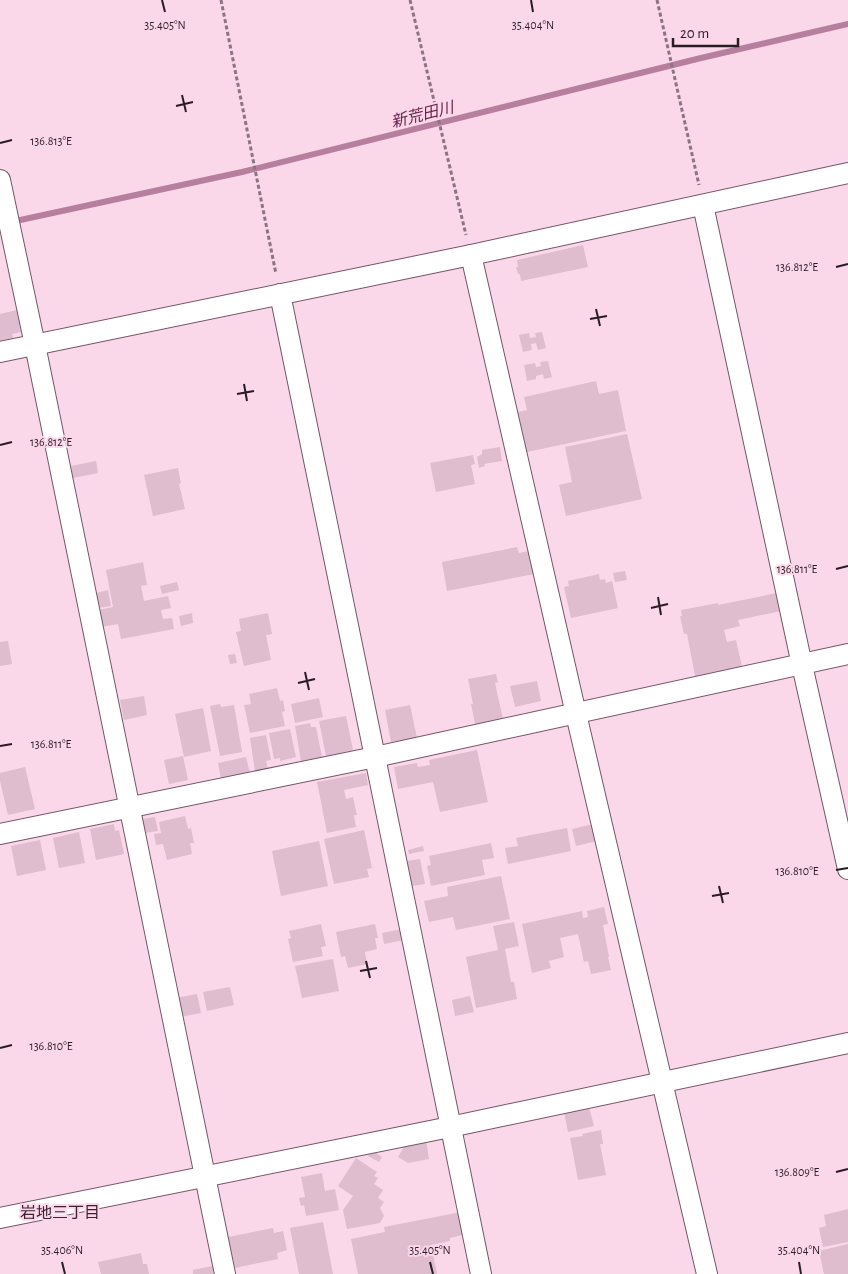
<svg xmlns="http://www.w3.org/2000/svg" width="848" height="1274" viewBox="0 0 848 1274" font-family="'Alegreya Sans','Noto Sans JP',sans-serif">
	<rect width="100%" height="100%" fill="#fbd7ea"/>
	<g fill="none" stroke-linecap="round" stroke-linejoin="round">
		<path stroke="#b77f9e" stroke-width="6" d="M11,222l231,-50 459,-114 147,-34"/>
	</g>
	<g fill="#dfbcce">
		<path d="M583,245l5,22 -67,14 -1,-7h-2l-2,-7h2l-1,-7z"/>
		<path d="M17,310l4,22 -9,2 1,4 -13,3v-27z"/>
		<path d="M542,332l4,16 -8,2 -2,-7 -5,1 1,6 -9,2 -4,-17 10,-2 1,5 6,-1 -1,-4z"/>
		<path d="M548,361l4,16 -8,2 -1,-5 -7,2v3l-9,2 -3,-16 11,-2 1,4 5,-1 -1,-4z"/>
		<path d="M596,381l3,13 19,-4 8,41 -99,21 -9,-40 9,-2 -3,-13z"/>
		<path d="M627,434l15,65 -76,17 -7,-31 13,-3 -7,-35z"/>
		<path d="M500,447l2,14 -18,3 1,2 -6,2 -2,-11 5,-3v-4z"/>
		<path d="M473,455l2,9 -4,1 4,19 -39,8 -6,-29z"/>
		<path d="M96,461l2,12 -25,5 -2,-12z"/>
		<path d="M178,468l3,15 -2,1 6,25 -32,7 -9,-41z"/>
		<path d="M517,547l2,6 10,-2 5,23 -87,17 -5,-29z"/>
		<path d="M143,562l4,23 -6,1 3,15 24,-5 3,12 -10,2 2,9 9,-1 2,11 -53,10 -3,-15 -17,3 -3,-17 15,-3 -7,-37z"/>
		<path d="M625,571l2,9 -12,2 -2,-9z"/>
		<path d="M599,574l1,6 5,-1 1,4 6,-2 6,27 -47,10 -7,-31 5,-1 -1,-5z"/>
		<path d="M177,582l2,8 -17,4 -2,-8z"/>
		<path d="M108,590l3,16 -13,2 -2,-15z"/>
		<path d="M777,593l4,18 -43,9 2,6 -16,4 3,12 9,-2 7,31 -47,10 -9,-47h-3l-4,-18h2l-1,-6 37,-7v2z"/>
		<path d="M192,613l1,10 -12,3 -2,-10z"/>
		<path d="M268,613l4,21 -6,1 5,25 -27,6 -8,-34 5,-1 -2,-12z"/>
		<path d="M8,641l4,23 -12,2v-24z"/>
		<path d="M235,654l2,9 -7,1 -2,-9z"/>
		<path d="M496,674l2,8 -3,1 8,36 -28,5 -4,-20h2l-5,-25z"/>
		<path d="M537,681l4,20 -26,6 -5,-21z"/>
		<path d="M277,688l3,13 3,-1 2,11 -3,1 3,14 -35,7 -6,-28 7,-1 -2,-10z"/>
		<path d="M144,696l3,19 -23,5 -4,-20z"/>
		<path d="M319,698l4,19 -28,6 -4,-19z"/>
		<path d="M220,704l1,3 13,-2 8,47 -22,4 -10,-50z"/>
		<path d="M410,705l7,33 -26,4 -6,-32z"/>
		<path d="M203,708l8,43 -27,6 -9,-43z"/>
		<path d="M346,716l7,34 -27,6 -7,-35z"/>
		<path d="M310,723l1,4h5l6,30 -21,4 -6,-35z"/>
		<path d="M290,729l6,28 -16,4v-3l-6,1 -5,-26z"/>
		<path d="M266,735l5,25 -5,1 2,8 -13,2 -5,-33z"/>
		<path d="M477,750l11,52 -48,10 -7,-30 -35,7 -4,-22 23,-4 1,4 12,-2 -1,-5z"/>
		<path d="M183,756l5,24 -19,4 -5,-24z"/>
		<path d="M246,757l4,16 -29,6 -3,-16z"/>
		<path d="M25,767l10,42 -27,6 -8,-34v-8z"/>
		<path d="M366,773l2,12 -24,5 2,9 7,-2 4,18h-3l2,12 -29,6 -10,-51z"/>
		<path d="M185,816l3,13 3,-1 3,15h-4l2,11 -25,6 -4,-16 -7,1 -2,-11 7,-1 -2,-11z"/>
		<path d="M155,817l3,14 -13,2 -3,-14z"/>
		<path d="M114,824l1,7 4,-1 5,24 -28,6 -6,-31z"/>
		<path d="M593,824l4,17 -21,5 -4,-17z"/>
		<path d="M567,828l4,23 -63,13 -3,-16 13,-2 -2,-8z"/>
		<path d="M364,830l8,38 -5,1 2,8 -35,7 -10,-45z"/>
		<path d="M79,832l6,31 -26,5 -6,-30z"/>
		<path d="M40,840l6,30 -29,6 -6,-30z"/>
		<path d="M319,841l9,45 -47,10 -9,-45z"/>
		<path d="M491,843l3,15 -12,2 3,15 -54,11 -4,-20 4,-1 -2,-9z"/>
		<path d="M423,846l1,5 -15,3 -1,-4z"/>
		<path d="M420,859l5,25 -13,2 -5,-25z"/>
		<path d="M501,876l9,43 -54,11 -3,-13 -24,5 -5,-21 24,-5 -1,-9z"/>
		<path d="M604,907l4,17 -5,1 6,32h-1l3,13 -20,4 -3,-13 -4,1 -6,-28 -18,4 4,19 -15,4 2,7 -19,5 -10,-49 60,-13 1,7 5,-1 -1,-6z"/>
		<path d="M514,922l5,24 -14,3 6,33h3l3,17 -41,9 -10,-51 32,-7 -5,-24z"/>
		<path d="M321,924l5,22 -5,1 2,9 -30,6 -5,-23 3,-1 -2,-7z"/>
		<path d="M375,924l3,14h-3l2,11 -12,3 2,12 -19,4 -3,-12 -4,1 -5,-25z"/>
		<path d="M402,929l2,11 -20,4 -2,-11z"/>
		<path d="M333,959l6,32 -37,7 -7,-32z"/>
		<path d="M230,987l4,18 -27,6 -4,-19z"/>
		<path d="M197,994l4,19 -21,4 -4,-19z"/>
		<path d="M470,996l4,16 -19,4 -3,-16z"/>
		<path d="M589,1107l5,19 -26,6 -4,-20z"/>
		<path d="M601,1130l2,14h-3l6,31 -28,5 -8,-42 13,-2 -1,-2z"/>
		<path d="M426,1140l3,19 -21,4 -10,-6 7,-12z"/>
		<path d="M372,1150l10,7 -3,5 -11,-6z"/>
		<path d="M356,1158l21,14 -3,4 4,2 -4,6 9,6 -5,8 6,4 -4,6 4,8 -4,7 -33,6 -4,-19 10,-14 -15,-10z"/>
		<path d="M322,1173l3,18 10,-2 4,21 -33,6 -2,-11 -3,1 -2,-8 6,-1 -4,-20z"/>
		<path d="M848,1209v33l-25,5 -4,-19 7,-2 -2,-11z"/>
		<path d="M461,1212l5,22 -16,4v3l-19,4 6,29h-79l-7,-35 34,-7 -1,-5z"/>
		<path d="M323,1222l10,52h-34l-9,-46z"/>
		<path d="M273,1228l1,5 9,-2 4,19 -10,3 1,6 -43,9 -7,-31z"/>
		<path d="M848,1244v30h-24l-5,-23z"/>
		<path d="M141,1253l2,11h4l2,10h-48l-3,-12z"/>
		<path d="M212,1266l2,8h-21v-4z"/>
	</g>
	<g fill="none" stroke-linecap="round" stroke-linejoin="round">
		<g stroke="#755667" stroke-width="22">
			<g id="minor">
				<path d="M0,180l35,165 190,929"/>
				<path d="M703,205l99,460 46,204"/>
				<path d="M471,255l105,459 131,560"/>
				<path d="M280,294l201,980"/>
				<path d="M0,352l471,-97 377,-82"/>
				<path d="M0,834l375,-77 473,-103"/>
				<path d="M0,1218l450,-91 398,-84"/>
			</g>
		</g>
		<g stroke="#8c7481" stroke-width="3" stroke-dasharray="4 2.5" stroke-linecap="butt">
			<path d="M221,0l55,274"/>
			<path d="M410,0l56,235"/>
			<path d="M657,0l42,185"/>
		</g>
		<use href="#minor" stroke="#fff" stroke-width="20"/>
	</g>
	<path fill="none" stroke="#291c23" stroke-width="2" d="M162,0l3,12M531,0l2,12M182,95l4,17M176,106l17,-4M0,143l12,-3M836,267l12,-3M596,309l4,17M590,319l17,-3M244,384l3,17M237,394l17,-3M0,445l12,-3M836,569l12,-3M658,597l3,18M651,608l17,-4M305,672l4,18M298,683l17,-4M0,746l12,-2M836,870l12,-2M719,886l4,17M712,896l17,-3M366,961l4,17M360,971l17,-3M0,1048l12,-3M836,1172l12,-3M62,1262l3,12M430,1262l3,12M799,1262l2,12"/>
	<g text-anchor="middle" stroke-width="4" stroke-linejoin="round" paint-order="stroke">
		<g font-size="16" font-style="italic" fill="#67224c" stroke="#fbd7ea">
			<text transform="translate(422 114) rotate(-14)" y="6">新荒田川</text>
		</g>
		<g font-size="16" fill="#3c2130" stroke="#fbd7ea">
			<text x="60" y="1218">岩地三丁目</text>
		</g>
	</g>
	<g font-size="12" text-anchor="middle" fill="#291c23" stroke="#fbd7ea" stroke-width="4" stroke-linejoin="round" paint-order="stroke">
		<text x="165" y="29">35.405°N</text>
		<text x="533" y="29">35.404°N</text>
		<text x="51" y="145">136.813°E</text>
		<text x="797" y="271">136.812°E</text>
		<text x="51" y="446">136.812°E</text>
		<text x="797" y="573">136.811°E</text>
		<text x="51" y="748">136.811°E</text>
		<text x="797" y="875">136.810°E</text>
		<text x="51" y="1050">136.810°E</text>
		<text x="797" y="1176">136.809°E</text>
		<text x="62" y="1254">35.406°N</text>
		<text x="430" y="1254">35.405°N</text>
		<text x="799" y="1254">35.404°N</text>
	</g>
	<path d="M673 38v8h65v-8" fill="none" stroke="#291c23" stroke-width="2.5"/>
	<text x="680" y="38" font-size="15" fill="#291c23" stroke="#fbd7ea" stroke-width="4" paint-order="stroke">20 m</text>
</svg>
